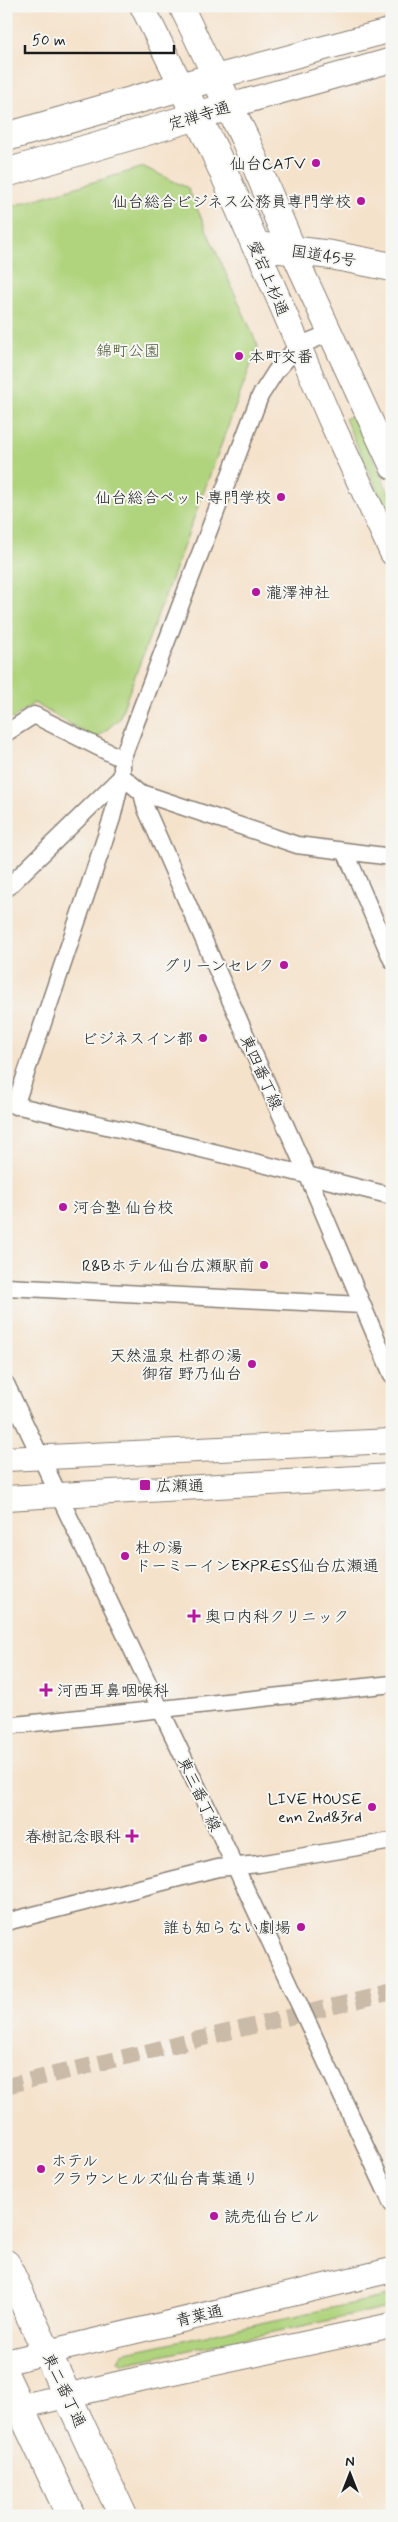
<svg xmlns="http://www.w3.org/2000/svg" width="398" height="2522" viewBox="0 0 398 2522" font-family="Mynerve,'Klee One',sans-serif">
	<rect width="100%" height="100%" fill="#f6f6f2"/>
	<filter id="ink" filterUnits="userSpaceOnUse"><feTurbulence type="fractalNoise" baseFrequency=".02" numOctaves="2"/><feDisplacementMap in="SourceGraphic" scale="10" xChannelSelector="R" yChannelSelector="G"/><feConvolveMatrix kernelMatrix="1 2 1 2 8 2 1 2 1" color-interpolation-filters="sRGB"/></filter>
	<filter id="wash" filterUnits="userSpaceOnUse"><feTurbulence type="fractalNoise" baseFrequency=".0096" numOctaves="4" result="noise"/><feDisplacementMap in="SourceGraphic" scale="20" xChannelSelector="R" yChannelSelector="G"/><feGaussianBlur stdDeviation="1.12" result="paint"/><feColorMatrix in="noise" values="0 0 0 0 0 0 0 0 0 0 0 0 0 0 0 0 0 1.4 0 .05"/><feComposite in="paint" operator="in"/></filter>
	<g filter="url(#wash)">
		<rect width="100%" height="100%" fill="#f5e2cb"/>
		<g fill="#b0d47e" stroke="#66784d">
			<path d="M144,167l44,21 70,158 -139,373 -23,20 -62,-36 -22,16 -6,-3v-508z"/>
			<path d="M353,415l39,85v12l-6,-3 -41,-90z"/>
			<path d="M392,2295v12l-269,57 -5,-4 4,-7z"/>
		</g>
	</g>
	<g filter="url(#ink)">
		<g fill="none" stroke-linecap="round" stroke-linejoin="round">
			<path stroke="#cabaa8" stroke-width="16" stroke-dasharray="16 8" stroke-linecap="butt" d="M6,2086l386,-94"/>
			<g stroke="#887f74" stroke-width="19">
				<g id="street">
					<path d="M6,733l28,-18 88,44"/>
					<path d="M122,776l20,17 4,16 161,365 85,201"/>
					<path d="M142,793l155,52 95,12"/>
					<path d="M346,853l46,107"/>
					<path d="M6,889l116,-113"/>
					<path d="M6,1103l122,28 264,65"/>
					<path d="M15,1106l97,-288 10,-42v-17l138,-363 16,-25 22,-25 32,-13"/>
					<path d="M6,1287l356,18"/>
					<path d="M6,1384l229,482 157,338"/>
					<path d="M6,1726l386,-42"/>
					<path d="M6,1922l212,-54 41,-4 133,-23"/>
				</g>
			</g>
			<g stroke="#887f74" stroke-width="26">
				<g id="secondary">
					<path d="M142,6l40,81"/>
					<path d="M181,6l34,71 177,-47"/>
					<path d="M229,106l163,-46"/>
					<path d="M256,246l74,173 62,134"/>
					<path d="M292,250l100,217"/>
					<path d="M6,1459l386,-18"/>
					<path d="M6,1498l386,-22"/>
					<path d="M6,2362l386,-92"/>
					<path d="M6,2410l120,-28 266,-57"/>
				</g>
			</g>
			<g stroke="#887f74" stroke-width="30">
				<g id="highway">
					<path d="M182,87l31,61 43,98 75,9 61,12"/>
					<path d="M6,137l209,-60 30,62 47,111"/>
					<path d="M6,173l208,-62"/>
					<path d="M6,2264l117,252"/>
					<path d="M6,2378l65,138"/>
				</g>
			</g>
			<use href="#street" stroke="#fff" stroke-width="16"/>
			<use href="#secondary" stroke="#fff" stroke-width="24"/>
			<use href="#highway" stroke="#fff" stroke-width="28"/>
		</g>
	</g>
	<g fill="#b5179e" stroke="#f6f6f2" stroke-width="2">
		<circle cx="316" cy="163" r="5"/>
		<circle cx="361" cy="201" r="5"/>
		<circle cx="239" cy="356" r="5"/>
		<circle cx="281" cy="497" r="5"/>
		<circle cx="256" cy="592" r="5"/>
		<circle cx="284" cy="965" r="5"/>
		<circle cx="203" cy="1038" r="5"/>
		<circle cx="63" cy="1207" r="5"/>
		<circle cx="264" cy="1265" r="5"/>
		<circle cx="252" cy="1364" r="5"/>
		<rect x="139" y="1479" width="12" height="12" rx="2.5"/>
		<circle cx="125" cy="1556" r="5"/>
		<path d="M191.5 1608.5h5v5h5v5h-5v5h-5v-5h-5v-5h5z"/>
		<path d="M43.5 1682.5h5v5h5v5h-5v5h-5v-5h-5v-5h5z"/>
		<circle cx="372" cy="1807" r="5"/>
		<path d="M129.5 1828.5h5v5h5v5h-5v5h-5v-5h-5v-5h5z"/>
		<circle cx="301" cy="1927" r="5"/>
		<circle cx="41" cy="2169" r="5"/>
		<circle cx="214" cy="2216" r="5"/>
	</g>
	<g text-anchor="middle" stroke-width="4" stroke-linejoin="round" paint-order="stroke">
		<g font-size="16" fill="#1c1c1c" stroke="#f6f6f2">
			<text transform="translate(199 115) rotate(-17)" y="6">定禅寺通</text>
			<text transform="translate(324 255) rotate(9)" y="6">国道45号</text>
			<text transform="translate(269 278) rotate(67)" y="6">愛宕上杉通</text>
			<text transform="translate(262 1072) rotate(66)" y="6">東四番丁線</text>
			<text transform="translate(200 1794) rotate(65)" y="6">東三番丁線</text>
			<text transform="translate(199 2315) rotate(-13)" y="6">青葉通</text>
			<text transform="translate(65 2390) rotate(65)" y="6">東二番丁通</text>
		</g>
		<g font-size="16" fill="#1c1c1c" stroke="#f6f6f2" text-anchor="end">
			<text x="306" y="169">仙台CATV</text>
			<text x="351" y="207">仙台総合ビジネス公務員専門学校</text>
			<text x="249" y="362" text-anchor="start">本町交番</text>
			<text x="271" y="503">仙台総合ペット専門学校</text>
			<text x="266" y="598" text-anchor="start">瀧澤神社</text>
			<text x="274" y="971">グリーンセレク</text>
			<text x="193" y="1044">ビジネスイン都</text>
			<text x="73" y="1213" text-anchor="start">河合塾 仙台校</text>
			<text x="254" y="1271">R&amp;Bホテル仙台広瀬駅前</text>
			<text x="242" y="1361">天然温泉 杜都の湯<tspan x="242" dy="18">御宿 野乃仙台</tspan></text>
			<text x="156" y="1491" text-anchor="start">広瀬通</text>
			<text x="135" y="1553" text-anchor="start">杜の湯<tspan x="135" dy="18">ドーミーインEXPRESS仙台広瀬通</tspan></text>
			<text x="205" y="1622" text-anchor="start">奥口内科クリニック</text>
			<text x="57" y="1696" text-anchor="start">河西耳鼻咽喉科</text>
			<text x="362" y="1804">LIVE HOUSE<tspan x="362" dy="18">enn 2nd&amp;3rd</tspan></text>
			<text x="121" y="1842">春樹記念眼科</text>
			<text x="291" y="1933">誰も知らない劇場</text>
			<text x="51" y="2166" text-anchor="start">ホテル<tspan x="51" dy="18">クラウンヒルズ仙台青葉通り</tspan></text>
			<text x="224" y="2222" text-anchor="start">読売仙台ビル</text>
		</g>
		<g font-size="16" fill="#505c3e" stroke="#f6f6f2">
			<text x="128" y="356">錦町公園</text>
		</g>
	</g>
	<rect width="398" height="2522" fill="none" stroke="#f6f6f2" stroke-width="25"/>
	<g transform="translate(350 2474)" stroke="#f6f6f2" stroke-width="4" paint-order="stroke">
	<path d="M0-4L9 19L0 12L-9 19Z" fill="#1c1c1c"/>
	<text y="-8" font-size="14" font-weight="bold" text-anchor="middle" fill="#1c1c1c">N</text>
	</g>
	<path d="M25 45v8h149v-8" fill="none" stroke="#1c1c1c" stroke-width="2.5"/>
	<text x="32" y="45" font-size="15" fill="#1c1c1c" stroke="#f6f6f2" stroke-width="4" paint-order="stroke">50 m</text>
</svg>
